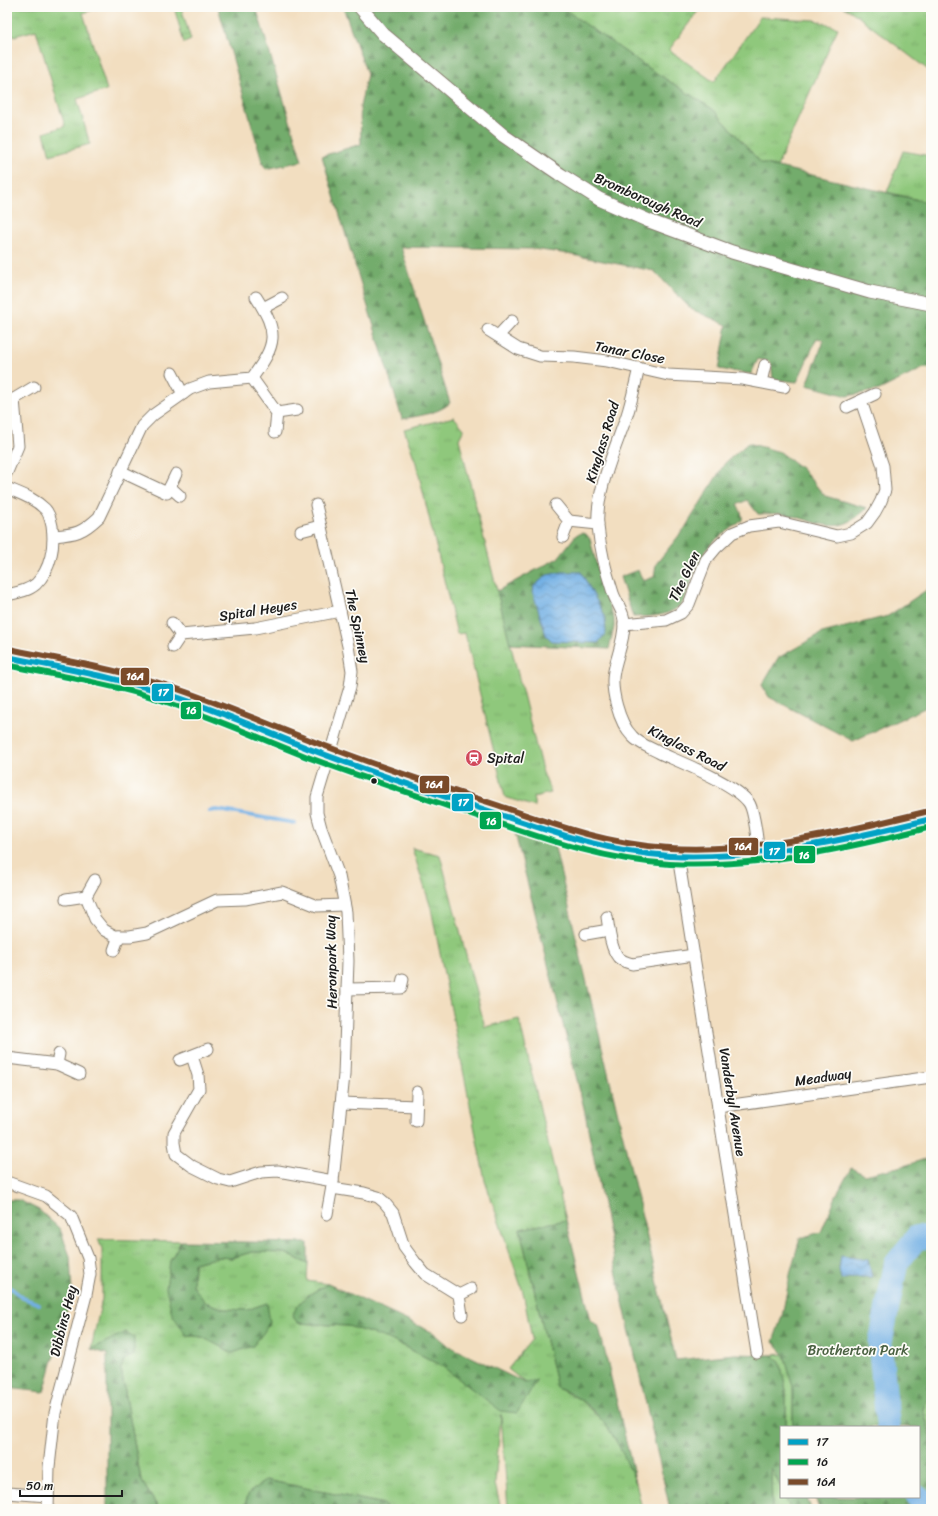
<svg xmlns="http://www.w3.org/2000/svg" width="938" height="1516" viewBox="0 0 938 1516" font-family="Sriracha,sans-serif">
	<defs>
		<pattern id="grass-tufts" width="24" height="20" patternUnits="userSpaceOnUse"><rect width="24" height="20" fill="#8fc87c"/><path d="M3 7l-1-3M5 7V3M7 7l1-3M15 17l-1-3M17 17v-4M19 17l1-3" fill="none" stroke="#7bab6b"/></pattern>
		<pattern id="forest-firs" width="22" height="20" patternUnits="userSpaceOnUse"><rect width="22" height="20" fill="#73ac6c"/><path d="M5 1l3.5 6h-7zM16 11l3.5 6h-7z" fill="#5e8b58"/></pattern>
		<pattern id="water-waves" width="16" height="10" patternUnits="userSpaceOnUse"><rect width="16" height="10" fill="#71afe4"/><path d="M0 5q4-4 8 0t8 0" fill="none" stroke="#5c8eb8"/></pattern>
	</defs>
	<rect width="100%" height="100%" fill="#fdfcf7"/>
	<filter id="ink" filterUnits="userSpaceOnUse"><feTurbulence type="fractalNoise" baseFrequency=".025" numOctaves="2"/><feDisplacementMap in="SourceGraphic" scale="8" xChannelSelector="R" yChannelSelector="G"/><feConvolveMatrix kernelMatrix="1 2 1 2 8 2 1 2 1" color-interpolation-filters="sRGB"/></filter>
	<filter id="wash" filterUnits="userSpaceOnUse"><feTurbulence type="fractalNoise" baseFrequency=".012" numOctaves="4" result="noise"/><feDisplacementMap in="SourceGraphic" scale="16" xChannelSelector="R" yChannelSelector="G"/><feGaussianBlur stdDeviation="0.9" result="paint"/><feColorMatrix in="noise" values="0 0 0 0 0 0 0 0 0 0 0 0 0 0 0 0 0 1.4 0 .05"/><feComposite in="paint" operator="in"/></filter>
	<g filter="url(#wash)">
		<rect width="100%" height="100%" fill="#f2dec0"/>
		<g fill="url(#grass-tufts)" stroke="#56724c">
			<path d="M7,7h95l-19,6 24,77 -30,9 13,45 -40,11 -6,-22 21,-7 -29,-96 -29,8z"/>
			<path d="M174,7h7l10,33 -7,3z"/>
			<path d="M561,7h140l-32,43 45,32 46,-65 55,3 23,8 -61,139 -16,-4 -47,-53 -67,-43z"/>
			<path d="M843,7h88v65l-80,-61z"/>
			<path d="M903,151l28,5v47l-44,-11z"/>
			<path d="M454,417l10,12 -5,10 83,331 9,23 -18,4 2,10 -30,-10 -40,-164 -8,1 -41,-171 -12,-34z"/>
			<path d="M412,848l28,7 45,172 34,-8 47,201 -46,9 37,159 22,11 25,23 16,23 16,38 6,26h-134l-7,-95 -6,70 6,25h-115l-2,-5 -118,-24 -17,13 -6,16h-84l-18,-29 -20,-111 3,-9 2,-27 -35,16 11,-50v-50l-4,-10 83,2 -11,20 16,74 16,2 31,16 34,-50 -20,7 -23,-1 -19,-7 -12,-16 1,-23 26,-6 11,1 21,-6 33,1 23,11 -1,17 21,3 -20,11 -10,28 50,3 41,13 50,25 62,46 35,-30 -11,3 -17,-14 24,-30 -9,-47 -38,-111 -54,-273z"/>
			<path d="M784,1354l9,33v40h-7v-37l-6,-29 -9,-6z"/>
			<path d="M931,1393v43l-8,-27z"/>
			<path d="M771,1466l10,22v9h4l5,12h-18z"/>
		</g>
		<g fill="url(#forest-firs)" stroke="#486444" fill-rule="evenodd">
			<path d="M218,7h38l46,154 -36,8 -3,-5z"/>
			<path d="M343,7h218l86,60 67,43 47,53 170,40v166l-7,-1 -45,22 -32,6 -40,-11 17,-45 -7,-2 -20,44 -24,-3 -2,-17 -13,-3 -7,15 -32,-5 8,-44 -36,-16 -37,-38 -92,-18 -29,-4 -132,-2 49,156c-12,11 -33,13 -48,16 -26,-88 -54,-175 -80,-263l39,-12 -1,-37 7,-33z"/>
			<path d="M748,443l32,9 21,16 24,28 42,12c-32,32 -47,12 -84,6 -8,-1 -17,0 -25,0l-11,-14 -10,5c3,5 6,9 5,15 -1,3 -24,17 -29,22 -15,16 -21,39 -29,59 -12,16 -32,15 -51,16l-13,-40 18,-7 5,11 11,-4 2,-13 29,-36 40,-65z"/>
			<path d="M581,533l5,1 4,5 14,55 10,24v9l-5,22 -99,-5 -13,-53 61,-33 18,-23z"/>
			<path d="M931,587v118l-78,36 -84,-44 -7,-12 16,-27 44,-25 66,-17z"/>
			<path d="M515,833l39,11 122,516 59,-6 36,1 9,6 6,29v37h-5v61l-10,-20 1,41h-102l-51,-224 -35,-177z"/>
			<path d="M931,1157v236l-8,16 8,27v73h-112l-4,-12h104v-70h-126v-40l-9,-33 -11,-12 9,-26 9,-46 9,-32 21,-6 16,-38 14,-26 14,7 42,-10zM868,1260l4,17h-20l-11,3z"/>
			<path d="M7,1200h12l20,10 21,19 10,27 2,36 -28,100 -37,-4z"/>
			<path d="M566,1220l25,100 8,7 37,156c-14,-32 -27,-63 -57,-84 -6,-5 -15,-8 -22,-11l-37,-159z"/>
			<path d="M181,1241l127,2v21l-23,-11 -33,-1 -21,6 -11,-1 -26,6 -1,23 12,16 19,7 23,1 20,-7 3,19 -6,10 -11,14 -20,7 -31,-16 -16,-2 -14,-21 -6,-26 4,-27z"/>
			<path d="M328,1284l106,49 15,13 76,37 12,-3 -20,33 -16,-2 -62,-47 -50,-25 -41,-13 -50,-3 -6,-7c8,-18 19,-23 36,-32z"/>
			<path d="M126,1332l8,5v18l-10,5 -3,9 20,111 18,29h-52v-155l-16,-5z"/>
			<path d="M266,1480l118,24 2,5h-143l6,-16z"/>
			<path d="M785,1497h22l4,12h-21z"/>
		</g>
		<g fill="url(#water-waves)" stroke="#466680">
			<path d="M562,572h19l24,44 1,17 -8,10 -46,-2 -6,-6 -13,-42 1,-7 13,-11z"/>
			<path d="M841,1256l27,4 4,17h-20l-11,3 -2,-11z"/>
		</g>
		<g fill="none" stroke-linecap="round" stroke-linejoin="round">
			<g stroke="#71afe4" stroke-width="4">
				<path d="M209,811l8,-1 78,13"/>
				<path d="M7,1285l16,13 16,6"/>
			</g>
			<g stroke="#71afe4" stroke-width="24">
				<path d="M888,1427l-8,-82 16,-81 21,-27 14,1"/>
				<path d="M918,1497l12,12"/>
			</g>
		</g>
	</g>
	<g filter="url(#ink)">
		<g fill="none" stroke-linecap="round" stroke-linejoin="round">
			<g stroke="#877d6e" stroke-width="13">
				<g id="minor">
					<path d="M263,308l19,-10"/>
					<path d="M488,330l30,19 22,7 34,1 33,4 61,14 74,4 42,8"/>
					<path d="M498,336l14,-15"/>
					<path d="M639,368c-4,16 -7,32 -12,47 -11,32 -32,77 -29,111 2,22 8,46 15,67 3,9 11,19 11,28 1,18 -7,34 -10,50 -4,18 5,52 18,65 7,8 19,12 28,17 22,10 76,31 89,50 6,9 8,39 10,50"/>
					<path d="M172,373l11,21"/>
					<path d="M252,378l25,35 -2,19"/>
					<path d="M761,382l4,-17"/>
					<path d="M8,400l6,-1 20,-12"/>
					<path d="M847,407l28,-13"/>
					<path d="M277,413l20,-3"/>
					<path d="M120,471l47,22 9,-19"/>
					<path d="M7,472l11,-26 -4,-47"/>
					<path d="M170,487l10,9"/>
					<path d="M7,488c14,6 27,10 38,21 4,4 6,12 7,17 3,20 -1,43 -16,58 -8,7 -20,9 -29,11"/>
					<path d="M316,505l32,141 4,25 -2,16 -33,110v16l4,15 18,48 7,36 2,49 -4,114 -11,106 -6,33"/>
					<path d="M556,505l13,16 -6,16"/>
					<path d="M569,521l29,3"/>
					<path d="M301,531l19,-5"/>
					<path d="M54,536c22,-2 28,-3 45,-19l43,-91 11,-11 37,-26 19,-7 43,-4c25,-34 27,-45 4,-81"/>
					<path d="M172,623l9,12 -8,12"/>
					<path d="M624,624l42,-4 15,-7 8,-9 17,-44 10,-12 16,-15 17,-7 30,-4 58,14 14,-3 16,-10 8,-11 6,-11 4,-11 -2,-24 -22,-65"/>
					<path d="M181,635l74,-7 85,-17"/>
					<path d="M678,856l79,497"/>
					<path d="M86,896l9,23 9,11 11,6h15l17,-3 70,-33 28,-1 37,-7 35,14 27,-1"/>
					<path d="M66,899l20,-3 9,-16"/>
					<path d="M607,917c2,12 3,30 11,40 3,4 9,5 14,7l62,-9"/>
					<path d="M586,934l23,-4"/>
					<path d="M114,950l5,-14"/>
					<path d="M347,989l54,-1 2,-9"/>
					<path d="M192,1056l6,19 1,14 -25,44v10l2,11 16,12 26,13 12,3 31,-10 17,-1 55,10"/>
					<path d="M7,1058l50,6 22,10"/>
					<path d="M180,1060l28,-11"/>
					<path d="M57,1064l2,-10"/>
					<path d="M342,1103l74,3"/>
					<path d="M718,1107l213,-30"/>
					<path d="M416,1121l1,-29"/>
					<path d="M7,1182l39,14 25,20 17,42 2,16 -4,21 -31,118 -6,54 -1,42"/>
					<path d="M332,1188l32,5 14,4 6,5 9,11 11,34 11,15 10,12 34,21 3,20"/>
					<path d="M459,1295l12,-6"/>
					<path d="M7,1493l41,3"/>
				</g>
			</g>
			<g stroke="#877d6e" stroke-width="15">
				<path id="tertiary" d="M360,7l23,27 121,102 57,39 38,24 50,22 83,31 138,40 61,12"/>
			</g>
			<g stroke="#877d6e" stroke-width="17">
				<path id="secondary" d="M7,657c44,9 89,16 132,28 29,8 58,19 87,30 30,11 59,24 89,36 60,22 121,43 182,63 44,15 88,32 134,38 102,14 202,-8 300,-33"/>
			</g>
			<use href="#minor" stroke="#fff" stroke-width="11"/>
			<use href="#tertiary" stroke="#fff" stroke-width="13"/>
			<use href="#secondary" stroke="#fff" stroke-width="15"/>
			<g stroke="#fdfcf7" stroke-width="9">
				<path id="bus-1" d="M7,657c60,12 120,22 178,43 44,15 86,34 130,51 58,22 118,42 177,61 60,20 114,40 178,44 88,4 176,-16 261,-37"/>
			</g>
			<g stroke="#fdfcf7" stroke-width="9">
				<path id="bus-2" d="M7,665c47,10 95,17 141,31 56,17 108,41 162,62 48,18 97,34 146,51 70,23 139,51 214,55 88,4 175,-15 261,-37"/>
			</g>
			<g stroke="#fdfcf7" stroke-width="9">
				<path id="bus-3" d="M9,649c59,12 119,22 177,43 45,16 89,35 134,52 58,22 118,42 177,61 58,20 109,39 172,43 88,5 175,-16 260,-37"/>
			</g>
			<use href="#bus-1" stroke="#01a2c5" stroke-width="6"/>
			<use href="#bus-2" stroke="#00a651" stroke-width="6"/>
			<use href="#bus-3" stroke="#7a4b2a" stroke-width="6"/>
		</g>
	</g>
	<defs>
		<g id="station-disc" transform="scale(0.9)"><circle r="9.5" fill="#d1495b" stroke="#fdfcf7"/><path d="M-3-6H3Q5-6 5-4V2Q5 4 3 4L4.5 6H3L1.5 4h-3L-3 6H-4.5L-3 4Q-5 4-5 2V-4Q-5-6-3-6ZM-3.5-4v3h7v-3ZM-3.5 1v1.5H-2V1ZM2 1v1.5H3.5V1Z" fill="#fff"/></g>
	</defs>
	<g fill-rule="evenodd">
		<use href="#station-disc" x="474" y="758"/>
	</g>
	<circle fill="#1c1c1c" stroke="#fdfcf7" stroke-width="1.5" cx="374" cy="781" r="3.5"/>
	<g text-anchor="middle" stroke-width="3.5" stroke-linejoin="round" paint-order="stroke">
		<g font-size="14" fill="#1c1c1c" stroke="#fdfcf7">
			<text transform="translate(648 200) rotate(24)" y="5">Bromborough Road</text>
			<text transform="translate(630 352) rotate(11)" y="5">Tanar Close</text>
			<text transform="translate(602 442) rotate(-73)" y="5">Kinglass Road</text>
			<text transform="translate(684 576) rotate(-64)" y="5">The Glen</text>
			<text transform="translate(258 610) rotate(-9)" y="5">Spital Heyes</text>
			<text transform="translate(358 626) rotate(78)" y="5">The Spinney</text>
			<text transform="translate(687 748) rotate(27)" y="5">Kinglass Road</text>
			<text transform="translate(331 962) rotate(-91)" y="5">Heronpark Way</text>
			<text transform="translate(823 1077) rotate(-8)" y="5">Meadway</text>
			<text transform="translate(733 1102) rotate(81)" y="5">Vanderbyl Avenue</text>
			<text transform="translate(63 1321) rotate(-76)" y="5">Dibbins Hey</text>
		</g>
		<g font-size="14" fill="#1c1c1c" stroke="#fdfcf7" text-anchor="start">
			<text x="487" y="763">Spital</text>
		</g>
		<g font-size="14" fill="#4a6142" stroke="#fdfcf7">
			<text x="858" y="1355">Brotherton Park</text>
		</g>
	</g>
	<g stroke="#fdfcf7" stroke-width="1.5">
		<rect x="120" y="667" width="30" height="19" rx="4" fill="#7a4b2a"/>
		<rect x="151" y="683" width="23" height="19" rx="4" fill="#01a2c5"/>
		<rect x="180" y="701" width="22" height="19" rx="4" fill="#00a651"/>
		<rect x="419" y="775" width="31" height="19" rx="4" fill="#7a4b2a"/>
		<rect x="451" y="793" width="23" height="19" rx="4" fill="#01a2c5"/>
		<rect x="479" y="811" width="23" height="19" rx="4" fill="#00a651"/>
		<rect x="728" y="837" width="31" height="19" rx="4" fill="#7a4b2a"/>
		<rect x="763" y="841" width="23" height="19" rx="4" fill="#01a2c5"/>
		<rect x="793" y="845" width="23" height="19" rx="4" fill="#00a651"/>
	</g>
	<g font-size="11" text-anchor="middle" font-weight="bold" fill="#fff">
		<text x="135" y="680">16A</text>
		<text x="163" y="696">17</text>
		<text x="191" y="714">16</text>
		<text x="434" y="788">16A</text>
		<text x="463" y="806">17</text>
		<text x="491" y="825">16</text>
		<text x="743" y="850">16A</text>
		<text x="774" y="855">17</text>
		<text x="804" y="859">16</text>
	</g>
	<rect width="938" height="1516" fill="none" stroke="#fdfcf7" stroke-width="24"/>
	<rect x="780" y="1426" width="140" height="72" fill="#fdfcf7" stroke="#a3a29f"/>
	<rect x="788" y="1439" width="20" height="6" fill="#01a2c5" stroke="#a3a29f"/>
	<text x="816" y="1446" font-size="12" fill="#1c1c1c">17</text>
	<rect x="788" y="1459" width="20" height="6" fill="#00a651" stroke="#a3a29f"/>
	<text x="816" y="1466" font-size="12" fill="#1c1c1c">16</text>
	<rect x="788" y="1479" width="20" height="6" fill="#7a4b2a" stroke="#a3a29f"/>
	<text x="816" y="1486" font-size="12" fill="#1c1c1c">16A</text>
	<path d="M20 1490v6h102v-6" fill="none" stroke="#1c1c1c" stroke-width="2"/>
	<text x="26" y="1490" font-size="12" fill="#1c1c1c" stroke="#fdfcf7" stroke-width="3" paint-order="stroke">50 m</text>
</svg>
